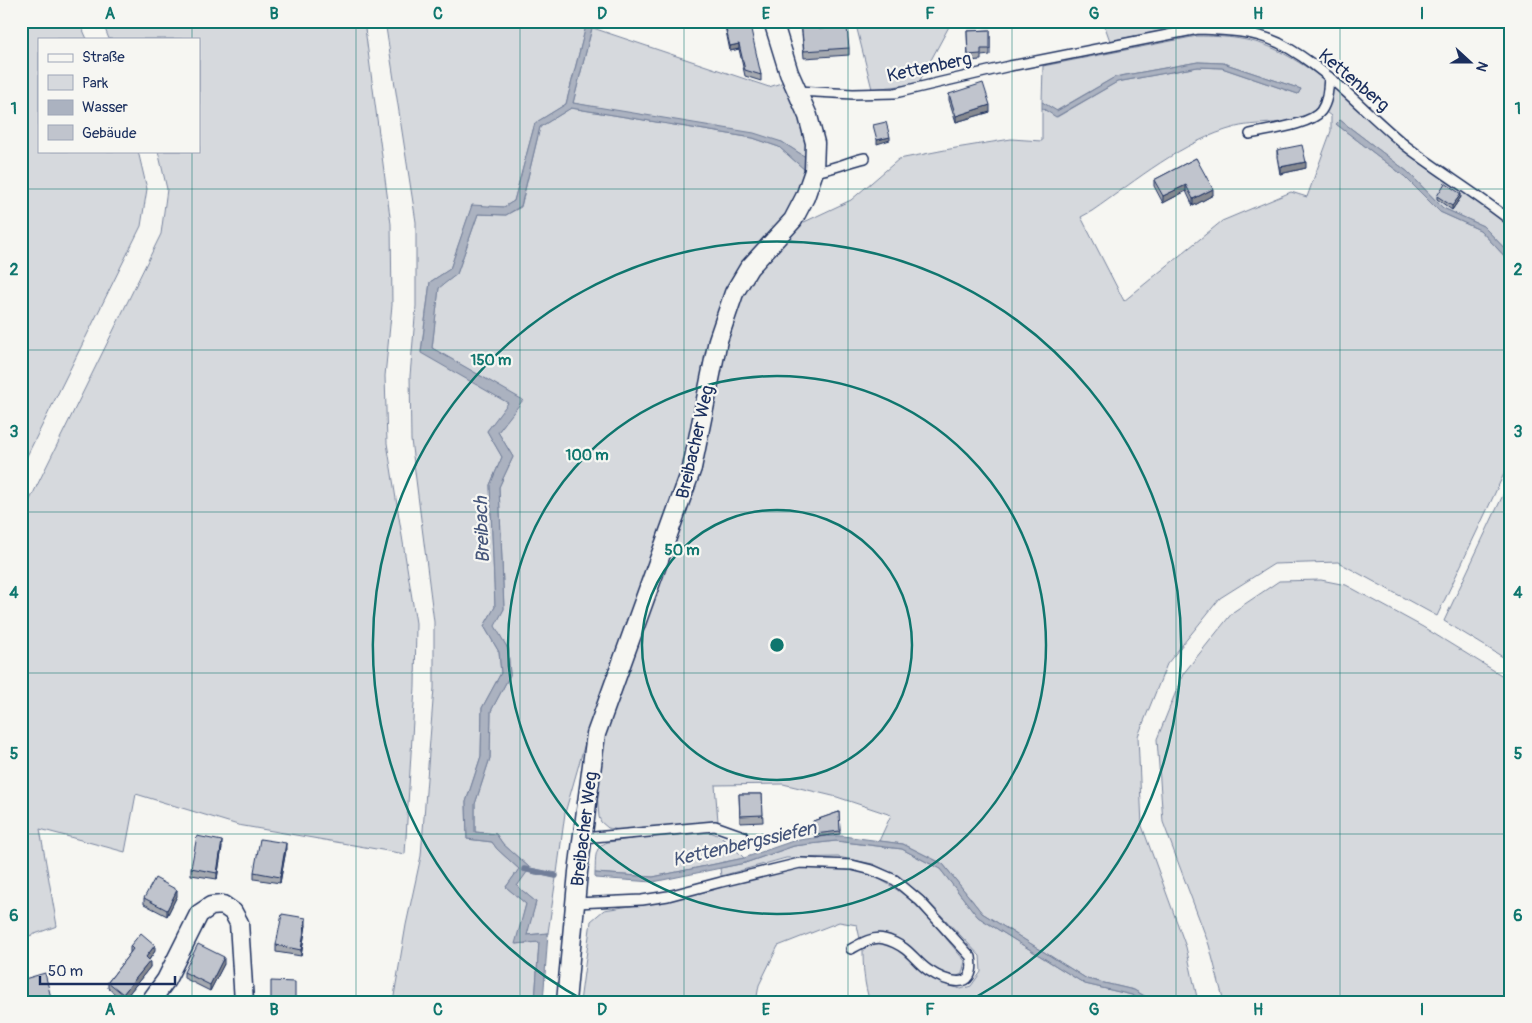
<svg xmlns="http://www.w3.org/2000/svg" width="1532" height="1023" viewBox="0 0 1532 1023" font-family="Pangolin,sans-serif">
	<rect width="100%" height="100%" fill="#f6f6f2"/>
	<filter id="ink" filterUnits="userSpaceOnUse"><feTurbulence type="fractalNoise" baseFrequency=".02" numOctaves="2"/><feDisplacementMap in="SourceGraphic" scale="10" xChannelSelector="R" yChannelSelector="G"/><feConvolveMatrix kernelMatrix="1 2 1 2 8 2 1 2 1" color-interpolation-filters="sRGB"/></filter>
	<g filter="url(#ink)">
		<g fill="#d6d9dd" stroke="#78849e" fill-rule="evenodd">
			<path d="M21,21h58l8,18h-48v112h99l9,38 -6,37 -120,242z"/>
			<path d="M102,21h262l27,203 1,81 -7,71 2,67 29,180 -1,64 -10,167 -167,-29 -102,-31 -11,58 -85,-23 17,97 -36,13v-421l140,-284 6,-45 -9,-38h41v-112h-90z"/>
			<path d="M385,21h201v5l-20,78 -31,19 -21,78 -10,6 -32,-1 -22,63 -20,13 -9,70 88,51 -22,28 15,26 -12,28 5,122 -11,19 15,26 2,21 -19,35 -1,48 -15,46 1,37 25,3 5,7 22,20 -13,18 20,17 -10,40 23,-2 -4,60h-142l13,-77 15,-69 13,-168v-66l-23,-182 -1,-64 6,-70v-84z"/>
			<path d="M592,21h3l-2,7 176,59 15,-5c12,25 22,48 23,76l-25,-16 -209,-39 19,-75z"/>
			<path d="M855,21h97l-34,63 -46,5z"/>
			<path d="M1103,21h149l-2,6 -28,-4 -25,1 -87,17z"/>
			<path d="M1197,36c28,0 56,2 82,15 35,18 67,45 98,70 45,35 89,70 134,106v28l-28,-29 -40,-18 -35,-36 -68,-52 -4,4 68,52 36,36 40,18 31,33v196l-74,157 -99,-54 -64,2 -54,34 -53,66 -29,72 4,90 44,121 12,55h-43l-21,-12 -47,-11 -105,-66 -39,-49 -40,-20 -24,-3 12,-26 -54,-18 -54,-13 -68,1 3,36 -92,10 -18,-3 -7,-6 -2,-5 -3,-35 6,-34 9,-33 71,-193 16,-53 25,-127 18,-48 12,-21 47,-49 51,-24 48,-41 51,-10 61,-10 31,2v-33l15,9 60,-35 81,-15 24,1 76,26 3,-5 -78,-26 -25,-1 -83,15 -59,34 -14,-9 1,-36zM1318,106l13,10v15l-24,66 -16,-5 -69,29 -98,80 -43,-84 11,-6c45,-31 90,-70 144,-84 22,-6 70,0 82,-21z"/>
			<path d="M571,108l182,30 26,9 26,23 -7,25 -87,144 -28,128 -98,276 -20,70 -8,60 -27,-5 -27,-24 -7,-10 -21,-2v-28l15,-46 1,-47 19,-36 -2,-26 -14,-23 10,-17 -5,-122 14,-30 -15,-25 24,-32 -90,-52 7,-61 18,-13 21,-60 28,1 15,-8 19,-80z"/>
			<path d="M1511,478v184l-67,-41z"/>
			<path d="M1321,580l25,5 77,42 88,54v321h-287l-15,-57 -46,-123 -6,-83 26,-65 50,-62 46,-31z"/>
			<path d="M702,830c17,2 30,16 42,28l-91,19 -58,-4c1,-15 -2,-26 13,-31z"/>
			<path d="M836,841l66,8 38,20 38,48 107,67 47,11 12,7h-274c-6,-18 -7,-35 -7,-54l9,-5h11l18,7 23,23 25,13 12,3 10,-3 10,-14 -1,-16 -57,-60 -23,-19 -27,-13 -35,-7 -52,1 -65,18 -1,-8 25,-5 49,-17z"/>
			<path d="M787,868c18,0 37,-3 54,0 60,8 88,51 124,93l-3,13 -7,3 -25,-10 -25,-22 -25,-11 -20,5 -3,-14 -18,-3 -61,24 -19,39 -3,17h-176l11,-81 13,-11 66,-10z"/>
			<path d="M526,872l30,6 -8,55 -22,2 10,-33 -19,-16z"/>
		</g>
		<g fill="#abb2c0" stroke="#717e99">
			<path d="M586,21h6v7l-19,75 181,30 28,9 25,16 -2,12 -26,-23 -26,-9 -182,-30 -31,19 -19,79 -15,9 -28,-1 -21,60 -18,14 -7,60 91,52 -25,32 15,25 -14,30 5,122 -9,17 13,23 2,26 -19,36 -1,47 -15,46v28l21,2 7,10 27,24 -13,18 19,16 -9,33 21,-2 -5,69h-8l4,-60 -24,2 11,-40 -20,-17 13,-18 -22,-20 -5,-7 -25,-3 -1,-37 15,-46 1,-48 19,-35 -2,-21 -15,-26 11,-19 -5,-122 12,-28 -15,-26 21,-28 -87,-50 9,-71 20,-13 22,-64 32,2 10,-6 21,-78 31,-19 20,-78z"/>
			<path d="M1198,62l25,1 78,26 -3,5 -76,-26 -24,-1 -81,15 -61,35 -14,-9v-6l15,9 58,-34z"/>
			<path d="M1340,120l68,52 35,36 40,18 28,29v8l-31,-33 -40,-18 -36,-36 -68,-52z"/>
			<path d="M827,836h16l60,8 40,20 39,49 105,66 47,11 21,12h-11l-12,-7 -47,-11 -107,-67 -38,-48 -38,-20 -66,-8 -42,5 -49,17 -92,19 -58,-4v-5l58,4 91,-19 49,-17z"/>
		</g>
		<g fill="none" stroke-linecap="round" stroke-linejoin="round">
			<path stroke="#717e99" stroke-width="5.5" d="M524,869l32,7"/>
			<g stroke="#1b2f5e" stroke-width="12">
				<g id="lane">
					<path d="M797,91l56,3 42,-1 115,-27 188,-37c27,1 56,2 81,14 49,25 85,69 127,103 34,26 71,48 105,75"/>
					<path d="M1250,134c16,-4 61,-9 71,-23 7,-10 7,-22 8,-34"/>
					<path d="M814,171c13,1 36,-10 51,-13"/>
					<path d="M583,838l132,-12 28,10"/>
					<path d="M576,903l66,-3 26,-4 53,-14 79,-19 52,2 20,5 23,10 25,21 51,56c6,36 -25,25 -43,13 -9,-6 -15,-15 -23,-21 -5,-4 -15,-9 -21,-10 -11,-3 -24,5 -33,10"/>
				</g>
			</g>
			<g stroke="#1b2f5e" stroke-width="21">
				<g id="street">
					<path d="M150,1002l16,-22 33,-66 12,-8 12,-1 10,7 6,11 5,79"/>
					<path d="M566,1002l12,-130 18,-138 96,-266 26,-128 16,-47 15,-25 44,-48 12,-23 9,-26 1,-28 -7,-27 -19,-43 -16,-52"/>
				</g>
			</g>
			<use href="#lane" stroke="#f6f6f2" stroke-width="9"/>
			<use href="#street" stroke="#f6f6f2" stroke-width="18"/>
		</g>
		<g fill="#a5a9b0" stroke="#1b2f5e">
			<path d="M724,21h21l16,54v6l-16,-5 -6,-27 -9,2z"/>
			<path d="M801,21l18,8 30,19v7l-45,3z"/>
			<path d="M990,30v25l-9,1v4l-13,1 -1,-30z"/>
			<path d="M949,94l41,18 -34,10 -7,-22z"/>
			<path d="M1277,150l29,18 -26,6 -3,-17z"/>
			<path d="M1196,158l17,37 -20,11 -7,-15 -23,12 -9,-17v-6z"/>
			<path d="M1437,196l24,1 -9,13 -15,-11z"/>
			<path d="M739,794h23l1,28 -23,1z"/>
			<path d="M839,812l1,22 -25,3 -2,-16z"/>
			<path d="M222,847l-5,32 -26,-4v-7z"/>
			<path d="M286,850l-6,33 -26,-4v-7z"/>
			<path d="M177,896l-10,20 -23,-12v-6z"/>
			<path d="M306,925l-5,31 -25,-4v-7z"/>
			<path d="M130,946l25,5 -6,9 1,7 -27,34 -15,-13v-6l22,-29z"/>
			<path d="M224,964l-14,27 -26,-13v-6z"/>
		</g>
		<g fill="#868990" stroke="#1b2f5e">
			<path d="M739,44v5l-9,2v-5z"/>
			<path d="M990,105v7l-34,10v-6z"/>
			<path d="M890,137v3l-13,4v-4z"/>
			<path d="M1306,162v6l-26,6v-7z"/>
			<path d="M1186,185v6l-23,12v-7z"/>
			<path d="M1213,189v6l-20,11v-7z"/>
			<path d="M1461,194v3l-9,13v-4z"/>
			<path d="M222,841v6l-5,32v-6z"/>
			<path d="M286,843v7l-6,33v-6z"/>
			<path d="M177,890v6l-10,20v-6z"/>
			<path d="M306,918v7l-5,31v-6z"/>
			<path d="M155,945v6l-9,13v-7z"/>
			<path d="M224,957v7l-14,27v-6z"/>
			<path d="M150,961v6l-27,34v-7z"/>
		</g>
		<g fill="#c0c4cd" stroke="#1b2f5e">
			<path d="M724,21h21l1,4h4l11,50 -16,-5 -6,-26 -9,2z"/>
			<path d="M801,21h18v8l28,-2 2,21 -45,3z"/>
			<path d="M990,30v19h-9v5l-13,1 -1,-24z"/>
			<path d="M983,83l7,22 -34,11 -7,-22z"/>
			<path d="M886,122l4,15 -13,3 -4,-15z"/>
			<path d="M1302,145l4,17 -26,5 -3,-17z"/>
			<path d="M1196,158l17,31 -20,10 -7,-14 -23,11 -9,-16z"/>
			<path d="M1445,183l16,11 -9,12 -15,-10z"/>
			<path d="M739,794h23l1,21 -23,1z"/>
			<path d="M839,812l1,19 -25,3 -2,-13z"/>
			<path d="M197,836l25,5 -5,32 -26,-5z"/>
			<path d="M260,839l26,4 -6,34 -26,-5z"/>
			<path d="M155,878l22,12 -10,20 -23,-12z"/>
			<path d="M282,914l24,4 -5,32 -25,-5z"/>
			<path d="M141,933l14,12 -9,12 4,4 -27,33 -15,-12 25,-33 -3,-3z"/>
			<path d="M198,944l26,13 -14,28 -26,-13z"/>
			<path d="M45,973l7,29h-21l-1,-2 -9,2v-22z"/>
			<path d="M271,981l24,1v20h-24z"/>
		</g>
	</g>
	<path fill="none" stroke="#0f766e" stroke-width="1" stroke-opacity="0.55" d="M192,21v18M356,21v981M520,21v981M684,21v981M848,21v981M1012,21v981M1176,21v981M1340,21v981M192,151v851M21,189h1490M21,350h1490M21,512h1490M21,673h1490M21,834h1490"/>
	<g fill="none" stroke="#0f766e" stroke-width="2.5">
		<circle cx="777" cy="645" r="135"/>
		<circle cx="777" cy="645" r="269"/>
		<path d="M587 1002A404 404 0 1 1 967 1002"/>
	</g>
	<g text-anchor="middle" stroke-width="4.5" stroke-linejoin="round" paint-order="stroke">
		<g font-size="18" fill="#1b2f5e" stroke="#f6f6f2">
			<text transform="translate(929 67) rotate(-12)" y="6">Kettenberg</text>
			<text transform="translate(1354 80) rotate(40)" y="6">Kettenberg</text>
			<text transform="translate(695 442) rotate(-77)" y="6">Breibacher Weg</text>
			<text transform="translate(584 829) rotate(-83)" y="6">Breibacher Weg</text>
		</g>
		<g font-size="19" font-style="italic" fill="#46567b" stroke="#f6f6f2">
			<text transform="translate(481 530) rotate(-92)" y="7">Breibach</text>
			<text transform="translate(744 843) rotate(-13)" y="7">Kettenbergssiefen</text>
		</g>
	</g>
	<circle cx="777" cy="645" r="8" fill="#0f766e" stroke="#f6f6f2" stroke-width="2.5"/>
	<g font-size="15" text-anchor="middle" font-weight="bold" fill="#0f766e" stroke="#f6f6f2" stroke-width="4.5" stroke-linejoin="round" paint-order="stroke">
		<text x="491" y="365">150 m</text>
		<text x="587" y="460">100 m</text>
		<text x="682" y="555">50 m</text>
	</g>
	<rect width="1532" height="1023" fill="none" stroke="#f6f6f2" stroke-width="55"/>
	<rect x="38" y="38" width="162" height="115" fill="#f6f6f2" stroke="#9ea6b7"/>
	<rect x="48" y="54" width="25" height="8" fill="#f6f6f2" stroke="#9ea6b7"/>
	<text x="82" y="62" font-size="15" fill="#1b2f5e">Straße</text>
	<rect x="48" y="75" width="25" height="15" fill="#d6d9dd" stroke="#9ea6b7"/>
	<text x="82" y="88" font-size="15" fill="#1b2f5e">Park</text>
	<rect x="48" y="100" width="25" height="15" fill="#abb2c0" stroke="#9ea6b7"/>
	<text x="82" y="112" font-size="15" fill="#1b2f5e">Wasser</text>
	<rect x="48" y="125" width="25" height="15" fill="#c0c4cd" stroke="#9ea6b7"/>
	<text x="82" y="138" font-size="15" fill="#1b2f5e">Gebäude</text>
	<g transform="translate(1470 62) rotate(111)" stroke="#f6f6f2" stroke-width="4" paint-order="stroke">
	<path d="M0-4L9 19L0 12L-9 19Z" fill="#1b2f5e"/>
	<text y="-8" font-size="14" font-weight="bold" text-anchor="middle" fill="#1b2f5e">N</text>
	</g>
	<path d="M40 976v8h135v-8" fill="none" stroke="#1b2f5e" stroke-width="2.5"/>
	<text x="48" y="976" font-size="15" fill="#1b2f5e" stroke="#f6f6f2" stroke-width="4" paint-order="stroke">50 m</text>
	<rect x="28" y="28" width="1476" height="968" fill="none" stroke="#0f766e" stroke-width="2"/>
	<g font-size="16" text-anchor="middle" font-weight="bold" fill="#0f766e">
		<text x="110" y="19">A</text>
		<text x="274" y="19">B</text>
		<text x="438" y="19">C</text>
		<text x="602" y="19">D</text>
		<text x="766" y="19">E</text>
		<text x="930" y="19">F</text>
		<text x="1094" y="19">G</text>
		<text x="1258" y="19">H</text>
		<text x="1422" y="19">I</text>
		<text x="14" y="114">1</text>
		<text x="1518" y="114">1</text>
		<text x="14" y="275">2</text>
		<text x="1518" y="275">2</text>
		<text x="14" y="437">3</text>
		<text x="1518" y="437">3</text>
		<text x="14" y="598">4</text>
		<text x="1518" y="598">4</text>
		<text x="14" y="759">5</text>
		<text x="1518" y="759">5</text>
		<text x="14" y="921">6</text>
		<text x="1518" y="921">6</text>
		<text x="110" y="1015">A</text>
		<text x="274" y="1015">B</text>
		<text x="438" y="1015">C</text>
		<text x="602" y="1015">D</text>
		<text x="766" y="1015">E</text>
		<text x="930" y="1015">F</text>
		<text x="1094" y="1015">G</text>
		<text x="1258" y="1015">H</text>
		<text x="1422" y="1015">I</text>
	</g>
</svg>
